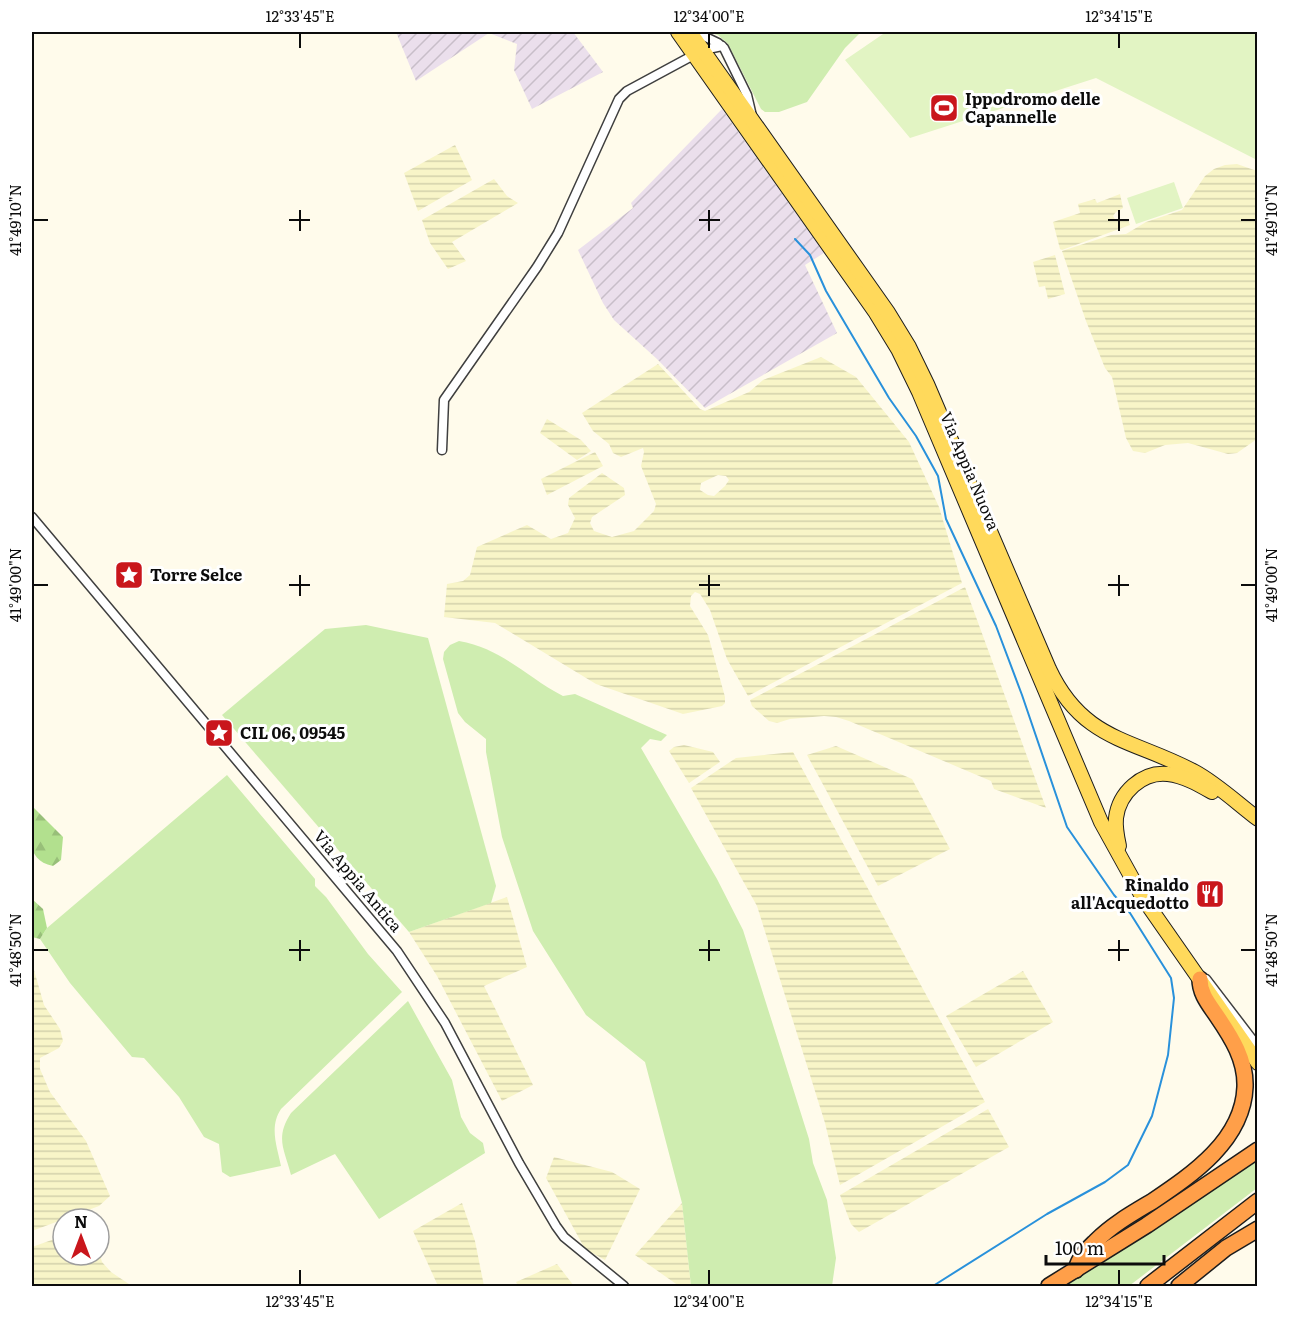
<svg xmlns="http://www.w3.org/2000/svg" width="1289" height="1318" viewBox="0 0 1289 1318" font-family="Literata,serif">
	<defs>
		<pattern id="industrial-furrows" width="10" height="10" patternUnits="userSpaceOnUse" patternTransform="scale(1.5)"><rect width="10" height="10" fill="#ebdfec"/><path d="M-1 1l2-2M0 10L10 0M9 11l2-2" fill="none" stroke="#c8bec9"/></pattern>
		<pattern id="farmland-rules" width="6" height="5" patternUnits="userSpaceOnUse" patternTransform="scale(1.5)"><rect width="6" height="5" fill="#f8f5c8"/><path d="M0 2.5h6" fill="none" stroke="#d3d1ab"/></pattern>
		<pattern id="forest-firs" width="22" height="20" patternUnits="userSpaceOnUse" patternTransform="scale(1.5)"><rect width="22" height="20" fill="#b2e08e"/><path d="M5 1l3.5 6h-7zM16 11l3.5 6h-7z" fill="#98bf79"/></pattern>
	</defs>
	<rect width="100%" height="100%" fill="#fffbeb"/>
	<g fill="url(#industrial-furrows)">
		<path d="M396,32h177l30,40 -71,37 -18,-39 3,-26 -28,-11 -73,48z"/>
		<path d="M722,109l102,144 -19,12 32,68 -132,75 -48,-49 -43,-39 -11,-17 -25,-53 55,-42 -2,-5z"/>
	</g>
	<g fill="url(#farmland-rules)" fill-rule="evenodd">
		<path d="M455,145l17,35 -54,31 -14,-38z"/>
		<path d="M1237,164l20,7v268l-20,14 -9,1 -40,-11 -23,2 -20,8 -12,-2 -7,-13 -14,-61 -7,-9 -19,-47 -24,-70 49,-16 15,-1 20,-12 36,-12 23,-34 9,-7 11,-4z"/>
		<path d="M494,179l13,17 11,7 -66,39 14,19 -18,8 -18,-26 -8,-23z"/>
		<path d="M1120,194l3,14 -7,4 -3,4 3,5 12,-2 2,6 -68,25 -2,-1 -7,-27 27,-9 -2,-9 17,-5 2,4z"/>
		<path d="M1055,255l10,39 -17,5 -3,-13 -6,1 -6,-25z"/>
		<path d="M821,357l35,20 53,65 30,65 23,76 -214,113 -21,-37 -17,-49 -10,-16 -5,-2 -4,4 -1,10 18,29 17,62v6l-3,3 -39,8 -87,-30 -101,-61 -51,-6 3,-33 16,-3 7,-6 7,-28 50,-22 24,14 17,-6 7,-15 -7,-13 1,-7 33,-25 22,15 1,7 -33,22 -2,6 4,8 18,6 22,-6 20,-20 2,-7 -15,-38 3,-14 -1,-4 -22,9 -8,-4 -4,-9 -16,-13 -11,-18 76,-49 42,45 5,2 44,-19 14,-12zM718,475l8,1 3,4 -4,6 -11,10 -6,-1 -8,-5 1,-7z"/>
		<path d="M547,419l34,21 10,11 -14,9 -37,-27z"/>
		<path d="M595,452l8,14 -56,29 -6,-16z"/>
		<path d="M965,587l81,221 -52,-19 -3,-8 -142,-60 -13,-4 -12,-1 -34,3 -13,4 -8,-2 -17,-15 -2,-6z"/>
		<path d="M684,745l29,7 7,10 -31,21 -20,-32 5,-4z"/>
		<path d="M836,746l76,33 38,70 -72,37 -71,-131z"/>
		<path d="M793,752l192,350 -145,83 -15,-62 -68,-217 -66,-118 45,-30z"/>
		<path d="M507,897l20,70 -43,19 49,99 -31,16 -65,-125 -28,-44z"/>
		<path d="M32,963l12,42 16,24 3,12 -4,7 -19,10v11l10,23 36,49 24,55 -11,10 -67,25z"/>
		<path d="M1023,971l30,51 -77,45 -30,-51z"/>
		<path d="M988,1109l21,38 -150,85 -8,-8 -11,-29z"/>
		<path d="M554,1157l58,15 28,17 -35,71 -20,-11 -39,-71z"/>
		<path d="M462,1203l13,38 9,45h-46l-25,-55z"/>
		<path d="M682,1203l9,83h-12l-44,-31z"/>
		<path d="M63,1236v19h36v-3l3,10 9,10 21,14h-100v-39z"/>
		<path d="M557,1264l17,22h-56l-2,-4z"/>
	</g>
	<g fill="#cfedb0">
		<path d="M707,32h154l-16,16 -38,54 -28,10h-14l-4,-3 -33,-65 -10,-9z"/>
		<path d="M366,625l62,13 68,248 -5,17 -82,29 -187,-217 103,-86z"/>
		<path d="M459,641c44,8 66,35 104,55l12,-2 92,41 -6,6 -11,-2 -9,9 76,131 26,51 66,209 4,24 14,37 9,58 -4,28h-141l-9,-83 -37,-141 -59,-47 -53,-84 -31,-94 -16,-85v-13l-21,-17 -7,-9 -15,-54 1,-7 6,-7z"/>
		<path d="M227,775l88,104v7l11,11 42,57 34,38 -121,117c-12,18 -4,37 0,57l-51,11 -8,-5 -3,-28 -15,-7 -25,-40 -35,-39 -12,-1 -62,-74 -30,-44 7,-11z"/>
		<path d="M408,1001l44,79 9,37 9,16 13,10 2,10 -106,66 -44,-65 -44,21c-7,-27 -16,-37 0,-62z"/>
		<path d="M1257,1158v30l-128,98h-65l125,-80z"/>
	</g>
	<g fill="url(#forest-firs)">
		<path d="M32,806l31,31 -2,23 -8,6c-30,-6 -22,-36 -21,-60z"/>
		<path d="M32,899l11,10 4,19 -7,11 -8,-2z"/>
	</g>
	<g fill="#e2f4c3">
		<path d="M886,32h371v128l-161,-82 -186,60 -65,-78z"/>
		<path d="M1174,182l9,26 -47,16 -9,-26z"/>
	</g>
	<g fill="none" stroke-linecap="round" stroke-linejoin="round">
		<path stroke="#2991db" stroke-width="2" d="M795,239l15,16 16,36 63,107 27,38 22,40 8,43 50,107 26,69 45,132 47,68 16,18 41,65 3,20 -6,57 -16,61 -24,49 -23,17 -58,32 -114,72"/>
		<g stroke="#3f3f3f" stroke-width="11">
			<g id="minor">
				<path d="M695,32l23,11 6,5 23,47 5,21"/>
				<path d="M442,450l2,-50 93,-133 21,-34 61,-134 8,-8 76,-41 19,-4"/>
				<path d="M32,517l365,434 48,72 74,140 37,63 8,11 60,49"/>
				<path d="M1206,979l52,68"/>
			</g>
		</g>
		<g stroke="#1d1d1d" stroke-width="16">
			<g id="primary">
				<path d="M678,32l198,281 22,36 21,43 182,430 42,76 115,165"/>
				<path d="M690,32l197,279 22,36 18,37 122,285c34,73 85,70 146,103 22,12 42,31 63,47"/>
				<path d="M1119,846c-2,-9 -4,-18 -3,-28 3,-25 26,-47 52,-44 16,2 30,10 44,18"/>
			</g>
		</g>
		<g stroke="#1d1d1d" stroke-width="18">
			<g id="motorway">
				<path d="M1076,1270c3,-13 11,-20 20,-29 17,-17 37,-28 57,-40 40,-27 90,-61 92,-114 1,-27 -13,-49 -28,-71 -8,-12 -17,-22 -17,-37"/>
				<path d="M1049,1286l98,-61 111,-75"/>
				<path d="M1148,1286l110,-85"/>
				<path d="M1179,1286l47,-38 32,-19"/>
			</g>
		</g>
		<use href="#minor" stroke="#fff" stroke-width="8"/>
		<use href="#primary" stroke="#ffd95b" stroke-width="14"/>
		<use href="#motorway" stroke="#ff9f49" stroke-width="15"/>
	</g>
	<path fill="none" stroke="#0c0c0c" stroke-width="2" d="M300,33v15M709,33v15M1119,33v15M300,210v21M709,210v21M1119,210v21M33,220h15M289,220h21M699,220h21M1108,220h21M1241,220h15M300,575v21M709,575v21M1119,575v21M33,585h15M289,585h21M699,585h21M1108,585h21M1241,585h15M300,940v21M709,940v21M1119,940v21M33,950h15M289,950h21M699,950h21M1108,950h21M1241,950h15M300,1270v15M709,1270v15M1119,1270v15"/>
	<defs>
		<g id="stadium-square" transform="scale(1.5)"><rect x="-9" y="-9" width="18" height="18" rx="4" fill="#c9161c" stroke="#fff"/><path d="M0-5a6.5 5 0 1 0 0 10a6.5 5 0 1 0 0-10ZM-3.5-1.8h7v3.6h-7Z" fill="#fff"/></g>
		<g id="sight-square" transform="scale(1.5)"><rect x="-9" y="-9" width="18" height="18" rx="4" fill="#c9161c" stroke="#fff"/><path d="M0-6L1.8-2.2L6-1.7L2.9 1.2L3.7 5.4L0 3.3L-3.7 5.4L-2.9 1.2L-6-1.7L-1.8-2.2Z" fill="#fff"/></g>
		<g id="restaurant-square" transform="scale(1.5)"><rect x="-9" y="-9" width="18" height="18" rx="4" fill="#c9161c" stroke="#fff"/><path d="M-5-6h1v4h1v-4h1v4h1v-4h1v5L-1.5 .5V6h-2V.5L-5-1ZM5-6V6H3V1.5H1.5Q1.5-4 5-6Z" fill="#fff"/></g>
	</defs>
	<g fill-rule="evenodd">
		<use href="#stadium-square" x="944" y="108"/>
		<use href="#sight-square" x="129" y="575"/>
		<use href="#sight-square" x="219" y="733"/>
		<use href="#restaurant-square" x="1210" y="894"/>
	</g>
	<g text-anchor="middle" stroke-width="6" stroke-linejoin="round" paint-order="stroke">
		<g font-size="16" font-weight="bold" fill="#0c0c0c" stroke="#fff" text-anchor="start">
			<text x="965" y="105">Ippodromo delle<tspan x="965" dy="18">Capannelle</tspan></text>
			<text x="150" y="581">Torre Selce</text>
			<text x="240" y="739">CIL 06, 09545</text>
			<text x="1189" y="891" text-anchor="end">Rinaldo<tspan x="1189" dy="18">all'Acquedotto</tspan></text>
		</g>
		<g font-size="16" fill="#0c0c0c" stroke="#fff">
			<text transform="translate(970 471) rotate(67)" y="6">Via Appia Nuova</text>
			<text transform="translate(358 881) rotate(50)" y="6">Via Appia Antica</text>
		</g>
	</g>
	<rect width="1289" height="1318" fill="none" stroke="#ffffff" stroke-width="66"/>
	<g transform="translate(81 1237)"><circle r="28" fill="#ffffff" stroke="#9e9e9e" stroke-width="1.5"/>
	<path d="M0-4.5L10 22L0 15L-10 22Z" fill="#c9161c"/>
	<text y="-9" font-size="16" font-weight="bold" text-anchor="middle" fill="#0c0c0c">N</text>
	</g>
	<path d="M1046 1255v9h118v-9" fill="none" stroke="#0c0c0c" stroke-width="3"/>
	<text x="1055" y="1255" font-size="18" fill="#0c0c0c" stroke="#ffffff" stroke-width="4.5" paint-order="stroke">100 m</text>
	<rect x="33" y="33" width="1223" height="1252" fill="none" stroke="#0c0c0c" stroke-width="2"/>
	<g font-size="15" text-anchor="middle" fill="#0c0c0c">
		<text x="300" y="22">12°33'45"E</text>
		<text x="709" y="22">12°34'00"E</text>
		<text x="1119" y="22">12°34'15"E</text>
		<text transform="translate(16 220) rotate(-90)" y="5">41°49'10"N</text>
		<text transform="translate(1272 220) rotate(-90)" y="5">41°49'10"N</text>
		<text transform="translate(16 585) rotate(-90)" y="5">41°49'00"N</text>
		<text transform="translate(1272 585) rotate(-90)" y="5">41°49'00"N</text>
		<text transform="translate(16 950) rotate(-90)" y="5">41°48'50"N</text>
		<text transform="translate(1272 950) rotate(-90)" y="5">41°48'50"N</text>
		<text x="300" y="1307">12°33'45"E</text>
		<text x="709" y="1307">12°34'00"E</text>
		<text x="1119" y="1307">12°34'15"E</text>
	</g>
</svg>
